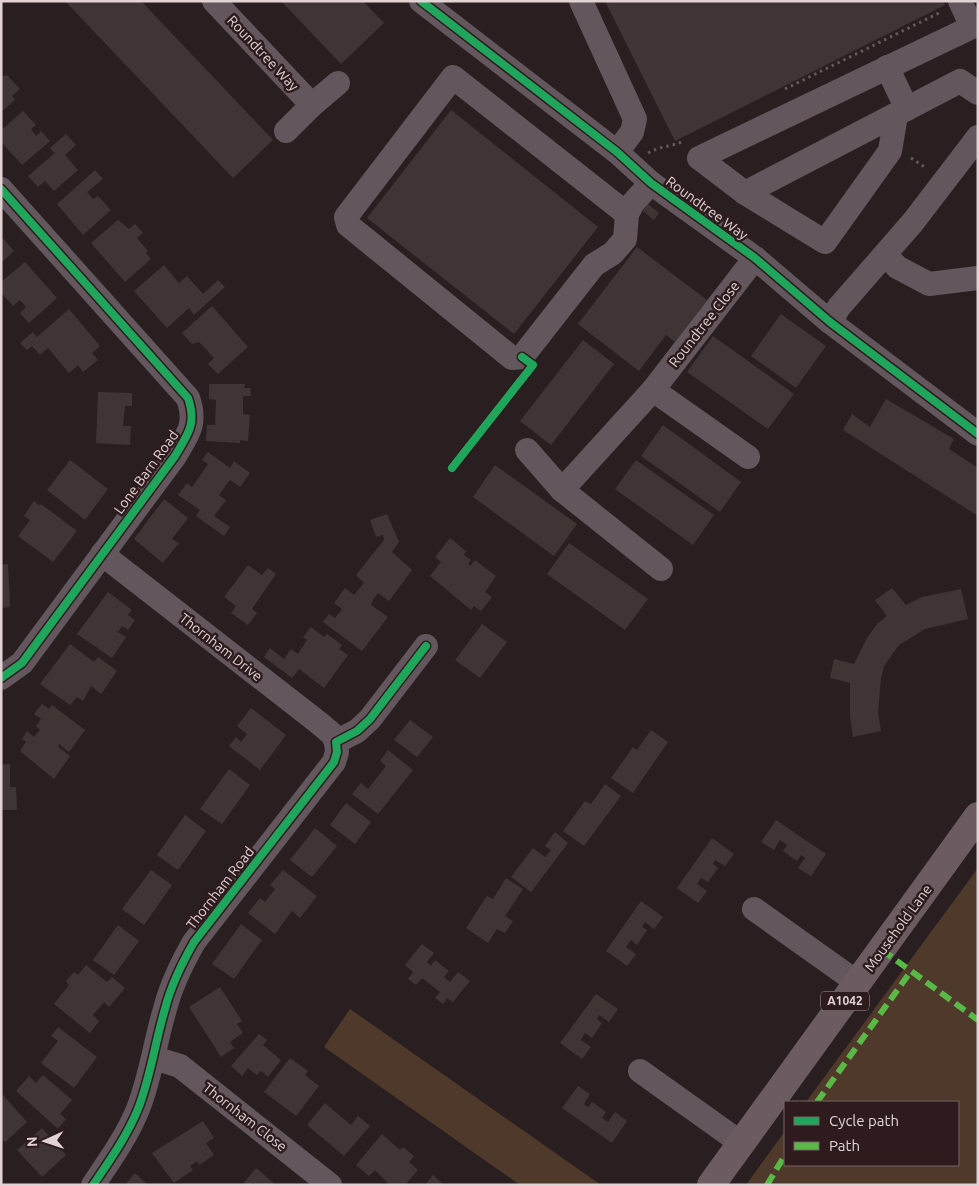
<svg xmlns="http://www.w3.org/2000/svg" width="979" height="1186" viewBox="0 0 979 1186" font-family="Ubuntu,sans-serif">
	<rect width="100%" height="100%" fill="#2a1f20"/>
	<g fill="#4f392a">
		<path d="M978,868v317h-232l39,-54v34h173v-63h-152z"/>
		<path d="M350,1009l251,176h-81l-196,-138z"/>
	</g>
	<g fill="#403535">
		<path d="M65,1h76l132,139 -40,38z"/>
		<path d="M281,1h82l21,22 -43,41z"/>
		<path d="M605,1h338l2,4 -270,136z"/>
		<path d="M1,74l2,2 4,-1 13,14 -8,7 3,4 -14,12z"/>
		<path d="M451,110l147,117 -84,107 -147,-116z"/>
		<path d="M23,111l13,14 -5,4 5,7 5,-5 9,10 -28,24 -21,-23v-12z"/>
		<path d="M66,134l10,11 -11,10 13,15 -24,21 -9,-10 -7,6 -10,-11 27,-23 -5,-5z"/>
		<path d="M95,170l8,9 -16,13 6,7 5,-3 13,14 -28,25 -26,-31z"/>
		<path d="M648,204l11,9 -5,7 -11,-9z"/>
		<path d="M118,220l11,9 6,-5 8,9 -6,5 11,13 -2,2 5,6 -26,23 -34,-39z"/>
		<path d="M1,236l13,15 -13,12z"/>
		<path d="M637,247l70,53 -32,42 -9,-7 -27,36 -61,-47z"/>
		<path d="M25,262l32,36 -28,25 -9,-10 6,-6 -6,-7 -7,6 -12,-13v-11z"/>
		<path d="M164,265l15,18 8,-7 16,18 15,-14 7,7 -31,28 -5,-7 -22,20 -33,-37z"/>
		<path d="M212,306l36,41 -30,27 -10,-10 6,-6 -15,-16 -7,2 -10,-11z"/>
		<path d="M69,309l31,37 -8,7 6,7 -15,12 -5,-7 -9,8 -21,-25 -8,7 -8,-9 -5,4 -7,-7 13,-11 4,5z"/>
		<path d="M781,314l45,32 -30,42 -45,-32z"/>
		<path d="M713,336l81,58 -26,35 -81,-57z"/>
		<path d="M583,340l31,24 -63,81 -31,-24z"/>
		<path d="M209,384h36l-1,4h6l1,8h-8v18l7,1 -2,26 -8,-1v3l-34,-2 1,-16h8l1,-25 -7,-1z"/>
		<path d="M98,392l34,1v13h-7l-2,20h8l-1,19 -34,-2z"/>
		<path d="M886,399l68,40 -5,10 29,19v48l-135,-86 9,-16 18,13z"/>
		<path d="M663,425l78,57 -21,30 -79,-56z"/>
		<path d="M208,452l22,16 4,-7 16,12 -10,14 -10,-7 -11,15 7,5 -12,16 16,11 -6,9 -28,-20 4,-6 -22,-15 9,-12 5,4 16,-23 -6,-4z"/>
		<path d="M70,460l38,29 -23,31 -38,-30z"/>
		<path d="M636,460l78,55 -21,30 -78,-56z"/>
		<path d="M495,465l82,59 -23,32 -81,-59z"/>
		<path d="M164,499l24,19 -16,21 7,4 -16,20 -29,-24z"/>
		<path d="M34,501l6,5 1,-2 36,27 -24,31 -35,-26 12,-16 -6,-4z"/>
		<path d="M387,514l12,28 -7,10 20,18 -23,31 -11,-8 -5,7 -2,5 17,12 -26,34 -39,-29 6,-8 6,4 7,-9 -8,-6 11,-15 9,7 10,-12 -8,-8 28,-35 -1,-5 -7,2 -6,-17z"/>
		<path d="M450,538l16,13 -2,4 7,5 -3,4 2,2 5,-6 21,16 -11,16 7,5 -11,14 -7,-5 -3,4 -41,-34 11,-14 -6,-5z"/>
		<path d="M569,543l79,56 -23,31 -78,-56z"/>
		<path d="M8,564l2,43 -9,1v-43z"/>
		<path d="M248,565l14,10 6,-7 8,6 -24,35 5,4 -9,12 -17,-12 5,-7 -12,-9z"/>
		<path d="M892,588l14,17 16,-8 39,-8 7,30 -43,10 -26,16 -15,21 -3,13 -3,33 3,19 -28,6 -3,-20v-34l-20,-5 4,-19 20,5 13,-26 10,-14 10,-8 -12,-16z"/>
		<path d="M108,592l24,18 -4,5 7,5 -7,10 -6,-4 -4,6 8,5 -14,21 -35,-24z"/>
		<path d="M482,624l25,18 -27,36 -25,-18z"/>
		<path d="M311,627l13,10 3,-3 15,11 -3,4 9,6 -24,33 -25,-19 -7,9 -28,-21 6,-9 14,11 7,-10 7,5 9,-14 -4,-3z"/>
		<path d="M70,644l24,18 4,-5 19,14 -16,23 -10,-8 -8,15 -6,-4 -7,8 -30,-21z"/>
		<path d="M42,704l7,5 3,-4 33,25 -16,22 -10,-8 -1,3 12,9 -16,23 -34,-28 6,-9 -4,-3 5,-8 7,6 6,-7 -4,-4 5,-7 -7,-5z"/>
		<path d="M251,708l35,27 -26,35 -31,-24 7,-9 5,5 6,-8 -10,-8z"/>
		<path d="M410,720l23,17 -16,20 -23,-17z"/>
		<path d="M651,730l17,12 -35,51 -22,-15 22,-31 4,3z"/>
		<path d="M388,750l25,20 -35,44 -26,-20 9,-11 7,6 18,-23 -6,-5z"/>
		<path d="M10,764v23h6l1,23h-16v-45z"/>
		<path d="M229,769l21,16 -28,39 -22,-15z"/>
		<path d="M605,784l16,12 -37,50 -21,-15 22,-30 6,3z"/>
		<path d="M346,803l25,19 -16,22 -25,-19z"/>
		<path d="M185,815l21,16 -28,39 -21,-15z"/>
		<path d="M776,820l50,34 -15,22 -13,-8 7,-10 -4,-3 -4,6 -14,-10 4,-6 -7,-5 -6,10 -13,-8z"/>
		<path d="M315,828l22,18 -25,31 -22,-17z"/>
		<path d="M555,832l13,11 -37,49 -20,-15 22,-29 12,9 6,-7 -6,-4z"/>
		<path d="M712,838l22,16 -9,12 -10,-6 -2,4 5,4 -10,14 -7,-4 -4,6 10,7 -9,12 -21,-15z"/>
		<path d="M151,870l21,15 -28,40 -22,-16z"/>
		<path d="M283,870l34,26 -17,22 -8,-7 -17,23 -27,-21 12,-15 5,4 10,-13 -5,-4z"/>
		<path d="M506,878l17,11 -18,27 8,5 -8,12 -8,-4 -9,14 -22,-15 21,-32 6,3z"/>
		<path d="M641,901l22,16 -9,12 -9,-7 -3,5 5,3 -10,15 -6,-5 -5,7 10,7 -9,12 -21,-15z"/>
		<path d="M241,924l21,16 -28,39 -22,-15z"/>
		<path d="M118,925l21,16 -25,34 -21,-15z"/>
		<path d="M422,944l12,9 -7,9 4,4 4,-6 14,11 -5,6 6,5 8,-10 12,9 -17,21 -6,-4 -4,6 -8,-6 5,-6 -18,-14 -6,7 -8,-6 5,-7 -8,-7z"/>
		<path d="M86,965l21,17 5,-5 13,11 -16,19 -5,-5 -11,13 6,6 -9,12 -36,-29 15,-19 -3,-4 8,-9 4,3z"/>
		<path d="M220,987l22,34 -5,3 6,9 -13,9 4,6 -13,9 -32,-50z"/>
		<path d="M596,994l22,15 -9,13 -10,-7 -2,4 5,4 -10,15 -7,-5 -4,7 10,7 -9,12 -22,-16z"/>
		<path d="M58,1027l39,30 -23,31 -33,-25 17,-22 -7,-5z"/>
		<path d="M259,1034l8,6 -4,5 18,15 -13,17 -7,-6 -4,4 -9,-7 -6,8 -11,-10z"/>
		<path d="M290,1058l18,13 -3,4 14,11 -23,30 -32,-24z"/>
		<path d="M43,1075l29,25 -12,14 6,5 -8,10 -42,-38 13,-15 7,7z"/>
		<path d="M578,1086l12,8 -6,10 4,3 4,-5 14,10 -4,6 6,4 7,-10 12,9 -15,22 -50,-35z"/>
		<path d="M1,1093l26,29 -22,20 -4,-3z"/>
		<path d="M325,1103l26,22 7,-9 12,10 -26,30 -37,-31z"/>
		<path d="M203,1121l11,17 -8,5 8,12 -15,10 -2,-4 -7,5 3,4 -19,13 -22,-30z"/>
		<path d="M42,1128l24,27 -24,22 -25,-27z"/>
		<path d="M382,1134l18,16 3,-3 11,9 -5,6 9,8 -13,15h-15l-15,-15 -6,6 -13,-11z"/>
		<path d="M256,1168l20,17h-34z"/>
		<path d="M135,1173l13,12h-23z"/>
		<path d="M433,1175l11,10h-19z"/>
	</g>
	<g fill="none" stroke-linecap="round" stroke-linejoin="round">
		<g stroke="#63595c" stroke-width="3" stroke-dasharray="2.5 4" stroke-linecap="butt">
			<path d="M785,89l156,-77"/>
			<path d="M648,153c12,-7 23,-6 36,-12"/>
			<path d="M911,158l15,10"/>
		</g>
		<g stroke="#63565c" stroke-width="24">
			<path d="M214,1l98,104 -26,26"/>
			<path d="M421,1l196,151 34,31 104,75 75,64 148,112"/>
			<path d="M581,1l54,118 -3,13 -15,20"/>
			<path d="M960,1l12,26 -273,131 46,35 215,-112 18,12"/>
			<path d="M887,67l20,42"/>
			<path d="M312,105l26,-22"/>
			<path d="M1,189l187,209c9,26 0,36 -13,58l-153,207 -21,15"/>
			<path d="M745,193l80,49 65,-91 6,-36"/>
			<path d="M627,214l-174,-137 -107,140 2,8 164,133 10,-1 72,-92 19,-12 12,-14 2,-25 6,-11 18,-20"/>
			<path d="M886,255l11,12 32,17 49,-6"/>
			<path d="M830,322l9,-15 74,-85 65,-85"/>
			<path d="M653,390l95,67"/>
			<path d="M527,450l35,40 99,79"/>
			<path d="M562,490l91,-100 102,-132"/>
			<path d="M102,554l217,169 13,11 4,8"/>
			<path d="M754,909l104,74"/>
			<path d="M154,1058l26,8 150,119"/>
			<path d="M640,1071l101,72"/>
			<path d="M93,1185c17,-25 34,-49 45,-76 13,-33 17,-67 27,-100 6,-24 17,-46 29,-67l140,-180 3,-10 -1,-10 21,-11 13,-12 56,-73"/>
		</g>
		<path stroke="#6c5c62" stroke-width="28" d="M711,1185l267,-369"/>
		<g stroke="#58b947" stroke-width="6" stroke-dasharray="12 6" stroke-linecap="butt">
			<path d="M882,950l29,21"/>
			<path d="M817,1102l94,-131 67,49"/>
			<path d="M767,1185l18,-30"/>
		</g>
		<g stroke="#2e1b1d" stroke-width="11">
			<g id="cycleway">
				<path d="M421,1l196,151 34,31 104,75 75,64 148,112"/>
				<path d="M1,189l187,209c9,26 0,36 -13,58l-153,207 -21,15"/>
				<path d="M452,468l81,-103 -11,-8"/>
				<path d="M93,1185c17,-25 34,-49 45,-76 13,-33 17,-67 27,-100 6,-24 17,-46 29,-67l140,-180 3,-10 -1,-10 21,-11 13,-12 56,-73"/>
			</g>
		</g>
		<use href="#cycleway" stroke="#20a55d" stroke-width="8"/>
	</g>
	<g text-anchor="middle" stroke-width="5" stroke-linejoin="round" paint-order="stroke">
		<rect fill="#2e1b1d" stroke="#ab9c9d" stroke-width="1" x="821" y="991.5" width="48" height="19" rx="4"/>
		<g font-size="12" font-weight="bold" fill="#e1d3d4">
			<text x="845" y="1005">A1042</text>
		</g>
		<g font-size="14" fill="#e1d3d4" stroke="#2e1b1d">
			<text transform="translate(263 53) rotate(47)" y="5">Roundtree Way</text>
			<text transform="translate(707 208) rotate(36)" y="5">Roundtree Way</text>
			<text transform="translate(704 324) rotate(-52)" y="5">Roundtree Close</text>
			<text transform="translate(146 472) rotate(-54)" y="5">Lone Barn Road</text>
			<text transform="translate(221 647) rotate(38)" y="5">Thornham Drive</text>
			<text transform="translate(220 888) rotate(-52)" y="5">Thornham Road</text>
			<text transform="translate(898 928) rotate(-54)" y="5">Mousehold Lane</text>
			<text transform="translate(245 1117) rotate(38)" y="5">Thornham Close</text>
		</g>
	</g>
	<rect width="979" height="1186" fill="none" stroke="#e1d3d4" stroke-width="5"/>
	<rect x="784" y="1101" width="175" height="65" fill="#2e1b1d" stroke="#766566"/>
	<rect x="794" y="1117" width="25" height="8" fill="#20a55d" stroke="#766566"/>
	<text x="829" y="1126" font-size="15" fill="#e1d3d4">Cycle path</text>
	<rect x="794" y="1142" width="25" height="8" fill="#58b947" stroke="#766566"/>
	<text x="829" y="1151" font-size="15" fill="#e1d3d4">Path</text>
	<g transform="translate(45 1141) rotate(267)" stroke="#2e1b1d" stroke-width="4" paint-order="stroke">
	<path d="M0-4L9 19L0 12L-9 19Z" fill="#e1d3d4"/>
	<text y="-8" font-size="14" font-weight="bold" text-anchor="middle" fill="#e1d3d4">N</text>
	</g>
</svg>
